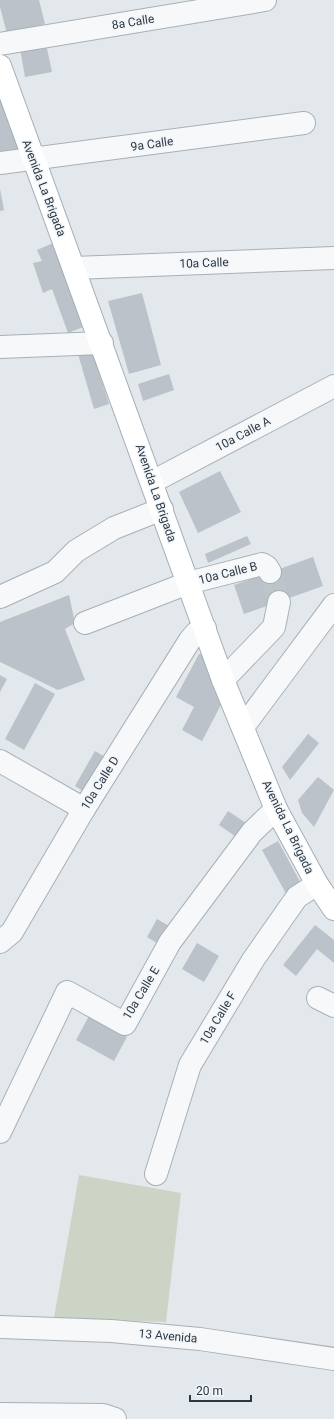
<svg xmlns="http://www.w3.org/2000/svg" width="334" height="1419" viewBox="0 0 334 1419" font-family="Roboto,sans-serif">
	<rect width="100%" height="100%" fill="#e3e8ec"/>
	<path fill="#ccd5c5" d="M79,1175l102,18 -15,129 -112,-4z"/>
	<g fill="#bbc2c9">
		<path d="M0,0h39l6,24 -38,10 -7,-27z"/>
		<path d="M46,44l6,28 -27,5 -5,-28z"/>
		<path d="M0,92l20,63 -20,4z"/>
		<path d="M0,189l4,21 -4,1z"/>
		<path d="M53,243l33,83 -18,7 -16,-44 -9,4 -10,-30 9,-2 -5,-11z"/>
		<path d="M142,293l19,72 -32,9 -21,-73z"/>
		<path d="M92,350l17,54 -15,5 -16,-55z"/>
		<path d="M169,374l5,16 -31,11 -5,-17z"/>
		<path d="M220,471l21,41 -43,21 -19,-41z"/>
		<path d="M247,536l4,8 -43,19 -3,-9z"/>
		<path d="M313,557l10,29 -79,28 -10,-29z"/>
		<path d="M69,595l6,28 -10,6 20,51 -27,10 -58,-28v-40z"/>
		<path d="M199,654h6l18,47 -21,40 -20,-11 12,-23 -18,-10z"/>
		<path d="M0,675l7,4 -7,13z"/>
		<path d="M35,683l20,11 -31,56 -19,-11z"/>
		<path d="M308,734l11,9 -29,37 -8,-13z"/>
		<path d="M95,751l12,7 -24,33 -8,-5z"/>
		<path d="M318,777l16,13 -20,37 -12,-14 -4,-13z"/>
		<path d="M228,811l24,16 -10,14 -23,-16z"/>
		<path d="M278,841l25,46 -14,12 -27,-49z"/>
		<path d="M157,919l19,11 -11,18 -18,-11z"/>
		<path d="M315,925l19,15v23l-17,-14 -21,27 -13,-11z"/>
		<path d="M197,943l22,13 -15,26 -22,-13z"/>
		<path d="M89,1016l38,21 -13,24 -38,-21z"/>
	</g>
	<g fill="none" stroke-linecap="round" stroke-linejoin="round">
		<path stroke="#bec5ca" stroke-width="22" stroke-dasharray="22 11" stroke-linecap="butt" d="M270,572l9,30"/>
		<g stroke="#a8b0b6" stroke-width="24">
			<g id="minor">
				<path d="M0,44l265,-44"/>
				<path d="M0,163l304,-40"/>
				<path d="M74,268l260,-10"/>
				<path d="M0,347l102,-4"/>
				<path d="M152,482l182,-96"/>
				<path d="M0,597l55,-25 21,-21 38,-23 48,-19"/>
				<path d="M85,623l103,-40 74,-19 5,3 3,5"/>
				<path d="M223,680l51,-53 5,-25"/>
				<path d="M243,727l91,-122"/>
				<path d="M0,761l84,48"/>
				<path d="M0,942l12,-10 72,-123 106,-169 6,-7 9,-5"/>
				<path d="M318,998l16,8"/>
				<path d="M0,1132l67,-140 58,32 45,-82 82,-110 24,-23"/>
				<path d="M156,1174l34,-109 63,-105 44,-63 20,-13"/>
				<path d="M0,1327l111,4 89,8 134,20"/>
				<path d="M0,1414l103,1 12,4"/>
			</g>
		</g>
		<g stroke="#a3aeb7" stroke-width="24">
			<path id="major" d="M0,66l223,614 53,129 41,75 17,25"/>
		</g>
		<use href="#minor" stroke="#f6f8fa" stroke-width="22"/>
		<use href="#major" stroke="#fff" stroke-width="22"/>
	</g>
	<g text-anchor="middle" stroke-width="3" stroke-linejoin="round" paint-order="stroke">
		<g font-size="12" fill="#2b3844" stroke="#f3f6f9">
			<text transform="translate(133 22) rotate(-9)" y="4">8a Calle</text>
			<text transform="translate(152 144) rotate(-8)" y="4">9a Calle</text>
			<text transform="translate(44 188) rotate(69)" y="4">Avenida La Brigada</text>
			<text transform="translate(204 263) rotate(-2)" y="4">10a Calle</text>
			<text transform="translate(243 434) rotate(-28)" y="4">10a Calle A</text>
			<text transform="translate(156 493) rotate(71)" y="4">Avenida La Brigada</text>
			<text transform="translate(228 573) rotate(-14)" y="4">10a Calle B</text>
			<text transform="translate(100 783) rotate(-58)" y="4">10a Calle D</text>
			<text transform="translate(288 827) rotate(64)" y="4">Avenida La Brigada</text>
			<text transform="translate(141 993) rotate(-59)" y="4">10a Calle E</text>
			<text transform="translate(218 1018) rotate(-59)" y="4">10a Calle F</text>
			<text transform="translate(168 1336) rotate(5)" y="4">13 Avenida</text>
		</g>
	</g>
	<path d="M190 1395v6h61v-6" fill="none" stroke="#2b3844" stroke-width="2"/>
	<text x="196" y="1395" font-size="12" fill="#2b3844" stroke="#f3f6f9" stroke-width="3" paint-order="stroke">20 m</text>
</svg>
